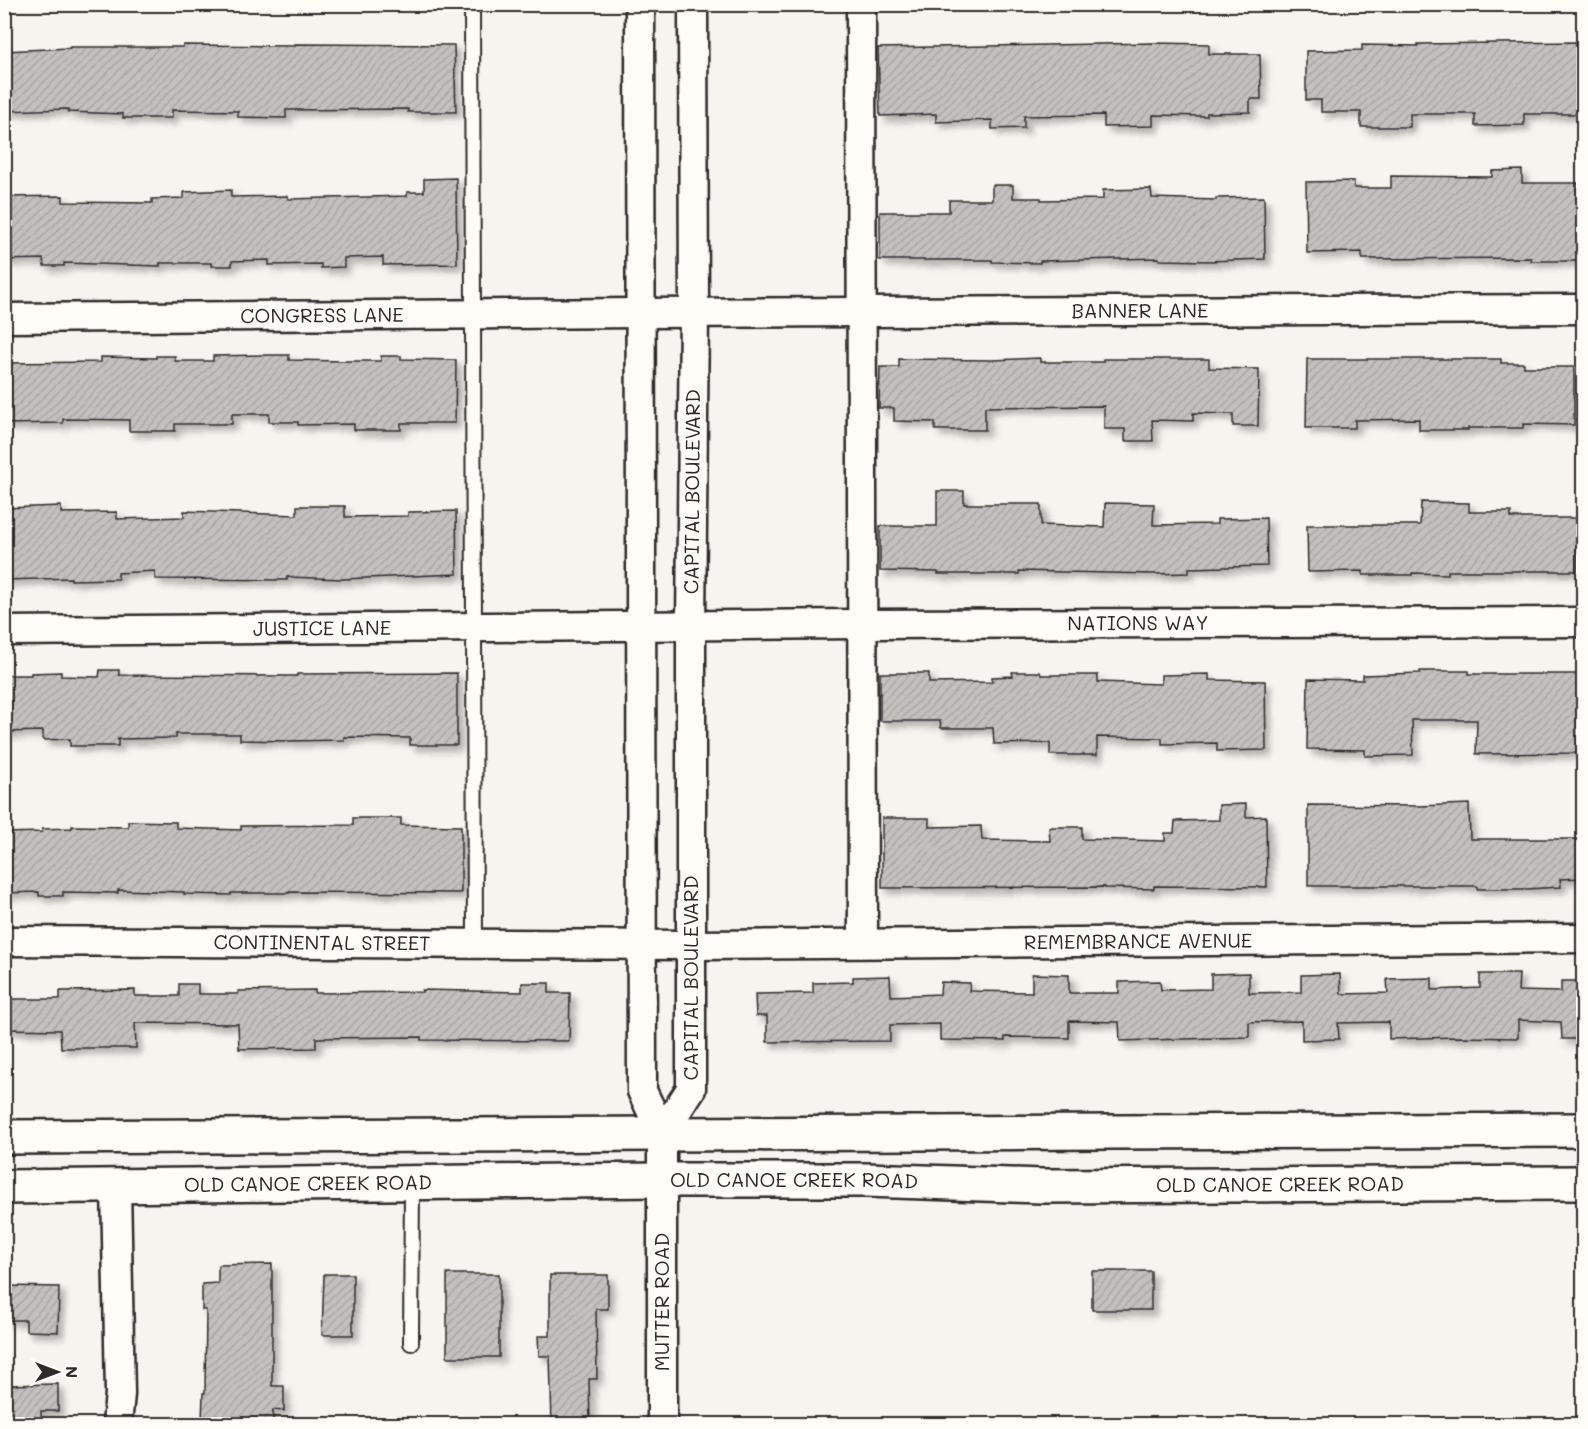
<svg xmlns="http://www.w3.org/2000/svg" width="1588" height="1429" viewBox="0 0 1588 1429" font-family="Mali,sans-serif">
	<defs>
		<pattern id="building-hatch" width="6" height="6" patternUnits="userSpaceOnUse" patternTransform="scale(1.5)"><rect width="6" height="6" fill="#c2c1be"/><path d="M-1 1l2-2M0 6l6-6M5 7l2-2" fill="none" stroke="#a7a6a3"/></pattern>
		<filter id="shadow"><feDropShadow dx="5.5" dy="5.5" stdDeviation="3" flood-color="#0004"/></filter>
	</defs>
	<rect width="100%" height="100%" fill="#f5f4ef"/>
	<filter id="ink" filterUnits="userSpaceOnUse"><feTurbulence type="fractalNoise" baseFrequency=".0167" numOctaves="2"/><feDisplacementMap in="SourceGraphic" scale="12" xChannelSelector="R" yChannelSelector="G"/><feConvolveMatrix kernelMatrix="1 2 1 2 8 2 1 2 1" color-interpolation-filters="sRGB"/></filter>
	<g filter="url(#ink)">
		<g fill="url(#building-hatch)" stroke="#2b2b2b" stroke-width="1.5" filter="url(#shadow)">
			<path d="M1578,42l1,72h-55v11l-49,1v-12h-65v13h-49v-15h-40v-12h-15v-49l56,-1v-5l56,1v-2z"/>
			<path d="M1154,43l55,1v10h51l1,45h-11v13l-43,1v3l-54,-1v11l-49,1v-12l-80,1v12l-32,1v-9l-56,2v-8l-56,2 -2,-68z"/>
			<path d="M295,44l159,1 2,67h-48v-3l-122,1v8l-48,-1v-6l-66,-1v8h-49v-4l-55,-2v-3l-64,2v-60l66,-3v-1h113v-2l112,1z"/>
			<path d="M1522,170v13h56l1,78h-48v-3l-169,1v-7l-55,1 -1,-71 48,-1v7h37v-12l101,1v-6z"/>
			<path d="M456,178l1,86 -74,1v-8l-39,1v9l-23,1v-4l-52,1v-5l-37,1v5h-21v-3h-51v3l-96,-3v3h-20l-1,-7 -39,1v-63l59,-1v6l89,1v-4l32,-1v-6l47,-2v7l57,-1v3l119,-3v-4h17v-13z"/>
			<path d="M992,185h21v13h28v2l62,-1v-9l48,-1 1,9 64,2v-2l48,-1 1,62 -57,2 -49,-1v-2l-119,3v2l-48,-1v-2h-112v-48h69v-12h43z"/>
			<path d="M262,355h27v5l55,1h37v-5h20v3l55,1 -1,63h-54v7h-47v-6l-56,1v-3h-29v-8h-37v10h-57v7h-46v-11l-66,-1v4l-59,1v-61l97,-1v-5l55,1v-2h19v5h38v-5z"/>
			<path d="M1040,358v4h63v-3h106v9l50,1 -1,57h-25v-12l-40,-1v8l-41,-1 1,21h-28v-12h-21v-23l-119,1v23h-50v-8l-41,-1v-13h-15l1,-41h19v-8l93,1z"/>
			<path d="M1307,359h194v4h23v4h50v58l-51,-1v4h-55v2h-49v-11l-64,1v8h-49z"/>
			<path d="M937,491h27v13h77v21l63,2 1,-24 49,1 -1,21 64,-1v-5l49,-1 1,48 -78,2v5l-36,1 -134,-3v3h-81v-2l-58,-1v-45h57z"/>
			<path d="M1421,502l48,1v9h42v6h67l-1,53h-129v3l-36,-1v2h-49v-4l-55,1 -1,-47h113z"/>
			<path d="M61,506v7l56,-1v7l67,-2v-6l113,4v-9h48v11l63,-1v-4l48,-1 1,63 -114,5 -56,-2v3l-132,-1v-8l-37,2v6l-47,1v-2l-67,2v-72z"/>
			<path d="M100,670h19v5l178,1v-2l160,-1v72h-47v-7l-66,-1v3l-56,1 -48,-1v-6h-64v4l-58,1v7h-48v-7l-27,1v-9l-39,1v-57h27v-2l30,-1v4l38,1z"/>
			<path d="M1420,671h49v3h113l-2,79 -104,1 1,-34h-65l1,35 -48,1v-6l-58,-1 1,-70 55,1v-5l57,-2z"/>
			<path d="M1012,672h28l1,3h57v7l63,2v-9l48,-1v6l56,1 1,69 -49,1v-8l-55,1v-6l-65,-1v18h-47v-12l-56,1 -1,-16h-52l-1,-7h-60v-48h49v10l63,-1v-5l21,-1z"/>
			<path d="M1246,804v13l20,-1 1,71 -113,-1v3l-49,-1v-1l-223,1v-70h47v9l52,-1 1,14 68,1 -1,-14h33v12l83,2v-8h9l1,-12 44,-1v-15z"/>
			<path d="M1469,804l1,35h112v39l-22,1 1,8 -35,2h-49v-3h-169v-81l111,1z"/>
			<path d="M353,818h48v7l60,1v67l-172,-1v1h-58v2l-47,-1v-2l-66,-2v3l-55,-1v4h-24v-4l-35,1v-60l38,-1v-3l30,-1v-2l56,1v-6l48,1v6l65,2v-4l112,-1z"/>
			<path d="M1249,973v20l52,-1v-17l39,-1 1,20 47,-1 -1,-14 45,-1v12l48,-2v-14h39l-1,17 43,1v-11h23v58h-22l-1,-17 -43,-2v18l-62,-1 -67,2v-17l-51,1 1,16 -37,1v-19l-53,1v15l-129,4 -1,-19 -50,-1v17l-64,-1v4l-65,-1v-16l-50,1v16l-123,1v-26h-11l-1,-22 58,-1v-10l40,-1v-5l37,-1 1,20 49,-2 1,-12 29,1 -1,8 63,1v-18l37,1v18h50v-11l41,-1 1,9 50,-1v-15z"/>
			<path d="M522,983h27v10h21l-1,48 -148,-1v-3l-105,1v10l-77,1 -1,-25 -103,-1 1,25h-75l-1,-18 -56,-1v-30h56v-8l75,-1v6h44v-12h19v10h40v-3l77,-1v3l107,-1v-2l100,2z"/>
			<path d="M272,1264v122h12v25l-11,-1v12h-71l1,-29h2l1,-83h-4v-26l16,-1v-18z"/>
			<rect x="1092" y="1271" width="59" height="39"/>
			<path d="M324,1274h29v61h-31z"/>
			<rect x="447" y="1274" width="52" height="83"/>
			<path d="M550,1275h58v34h-12l1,70h-8l1,46h-38l-2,-69h-11l-1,-20h12z"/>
			<path d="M4,1286l55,1 -1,45 -32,-1v-11h-22z"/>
			<path d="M58,1384v27h-17v14h-37v-40z"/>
		</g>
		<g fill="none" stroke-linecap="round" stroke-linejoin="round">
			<g stroke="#2b2b2b" stroke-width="18">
				<g id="service">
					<path d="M472,4l3,939"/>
					<path d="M411,1343l1,-161"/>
				</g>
			</g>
			<g stroke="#2b2b2b" stroke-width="33">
				<g id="minor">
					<path d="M640,4l2,1087 20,42v291"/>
					<path d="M861,4l2,939"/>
					<path id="s1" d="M4,318l636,-5 944,-4"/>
					<path id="s2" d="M4,631l857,-7 723,-2"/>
					<path id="s3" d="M4,941l688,4 892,-7"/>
					<path id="s4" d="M662,1133l29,-44v-463l3,-313 -1,-309"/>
					<path d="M116,1186l4,208 -3,30"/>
				</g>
			</g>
			<g stroke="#2b2b2b" stroke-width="38">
				<g id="secondary">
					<path d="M4,1137l1580,-7"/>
					<path id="s5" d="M4,1187l658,-7h204l176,6 542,-3"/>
				</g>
			</g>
			<use href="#service" stroke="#fdfcf7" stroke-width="14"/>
			<use href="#minor" stroke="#fdfcf7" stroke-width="28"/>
			<use href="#secondary" stroke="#fdfcf7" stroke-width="33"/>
		</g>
	</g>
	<g text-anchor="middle" stroke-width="5" stroke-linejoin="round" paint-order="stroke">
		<g font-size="20" fill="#2b2b2b" stroke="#fdfcf7">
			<text dy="7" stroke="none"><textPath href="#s1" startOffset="1136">BANNER LANE</textPath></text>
			<text dy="7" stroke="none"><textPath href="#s1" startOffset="318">CONGRESS LANE</textPath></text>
			<text dy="7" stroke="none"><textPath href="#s4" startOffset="650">CAPITAL BOULEVARD</textPath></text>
			<text dy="7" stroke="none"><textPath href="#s2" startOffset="1134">NATIONS WAY</textPath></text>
			<text dy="7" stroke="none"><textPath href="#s2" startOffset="318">JUSTICE LANE</textPath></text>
			<text dy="7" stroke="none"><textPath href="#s3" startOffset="1134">REMEMBRANCE AVENUE</textPath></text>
			<text dy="7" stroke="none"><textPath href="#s3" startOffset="318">CONTINENTAL STREET</textPath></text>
			<text transform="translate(691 978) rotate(-90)" y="7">CAPITAL BOULEVARD</text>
			<text dy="7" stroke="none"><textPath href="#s5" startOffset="790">OLD CANOE CREEK ROAD</textPath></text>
			<text dy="7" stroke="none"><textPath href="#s5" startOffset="304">OLD CANOE CREEK ROAD</textPath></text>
			<text dy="7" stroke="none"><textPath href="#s5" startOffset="1276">OLD CANOE CREEK ROAD</textPath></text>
			<text transform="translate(662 1302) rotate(-90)" y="7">MUTTER ROAD</text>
		</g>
	</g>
	<rect width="1588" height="1429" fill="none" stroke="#fdfcf7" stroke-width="24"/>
	<rect x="12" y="12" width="1564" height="1405" fill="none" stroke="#2b2b2b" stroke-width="2" filter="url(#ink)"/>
	<g transform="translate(57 1372) rotate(90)" stroke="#fdfcf7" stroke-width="4.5" paint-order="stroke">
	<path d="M0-4.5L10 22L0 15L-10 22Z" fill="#2b2b2b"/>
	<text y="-9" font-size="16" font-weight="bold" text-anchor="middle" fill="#2b2b2b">N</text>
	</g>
</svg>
